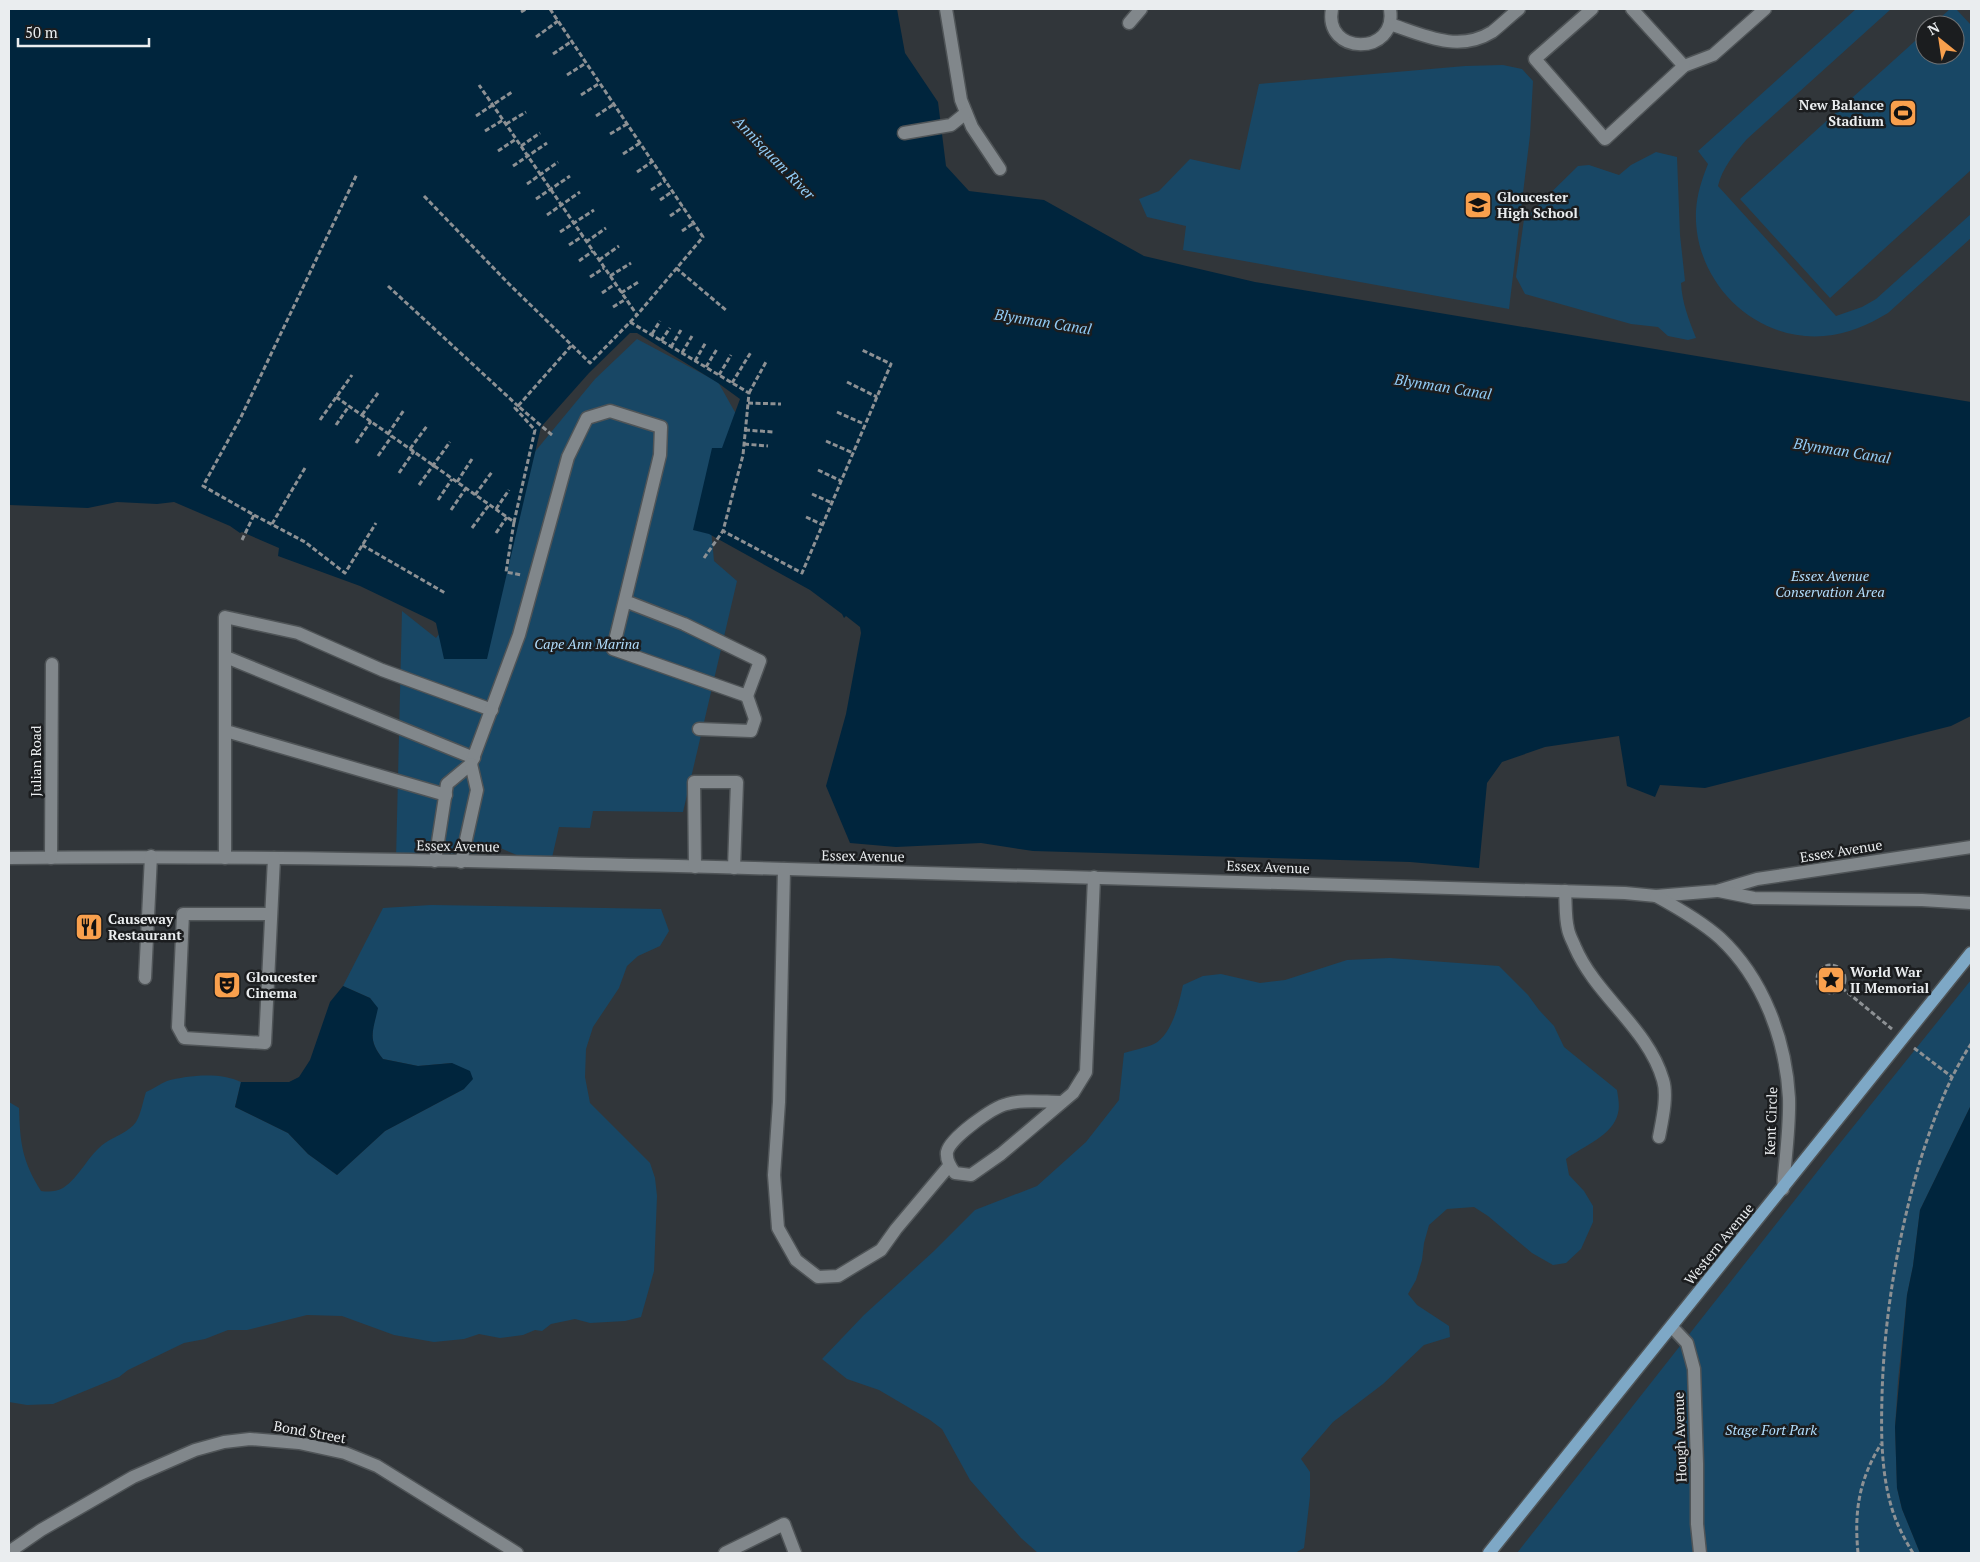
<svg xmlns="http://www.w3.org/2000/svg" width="1980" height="1562" viewBox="0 0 1980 1562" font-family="'PT Serif',serif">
	<rect width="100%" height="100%" fill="#31363a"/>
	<g fill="#184765">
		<path d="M1856,9h35l-144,130c-12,14 -25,29 -29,47l118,130 26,-9 14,-8 95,-85v24l-83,75c-20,12 -40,21 -64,23 -70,6 -131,-55 -128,-125 1,-17 6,-32 12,-47l-10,-13z"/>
		<path d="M1950,9h6l15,16v145l-141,128 -90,-99 185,-167v23h30v-30h-23z"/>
		<path d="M1503,65l19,4 11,12 -3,54 -21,174 -326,-59 3,-24 -39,-9 -8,-18 20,-8 31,-32 50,11 19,-86 206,-18z"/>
		<path d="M1656,152l21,5 3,78 5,46 -4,2c1,20 8,37 15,55l-8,2 -20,-4 -10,-9 -27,-3 -106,-30 -9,-17 8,-58 54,-53 11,-1 30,10 12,-10z"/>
		<path d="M637,339l81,43 31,55 -40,71 5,53 23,20 -54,231 -90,-1 -3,17 -31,-1 -8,35 -23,-2 -32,-14 -46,18 -54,-4 6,-249 34,27 23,-29 36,-109 100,-121z"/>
		<path d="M431,905l230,4 8,22 -9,15 -22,10 -11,10 -8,22 -26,39 -7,22 -1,28 5,26 60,60 5,15 2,18 -3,75 -13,46 -16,4 -35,2 -15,-4 -24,5 -9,7 -7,-1 -12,5 -23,3 -21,-4 -15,5 -30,3 -40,-7 -52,-19 -35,-1 -60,15h-19l-23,9 -21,4 -56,27 -9,7 -66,27 -26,1 -18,-3v-300l10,6c1,35 3,53 22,83 8,1 14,1 22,-3 17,-11 25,-33 42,-45 10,-7 24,-11 31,-21 5,-8 7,-21 10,-30 7,-3 14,-8 21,-11 21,-6 54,-9 74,1l-6,25 53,26 20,21 29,21 48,-44 79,-42 -12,-26 -34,3 -35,-7c-16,-20 -10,-27 -6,-51l-7,-10 -27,-12 40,-78z"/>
		<path d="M1390,958l109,8 29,29 11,15 15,16 10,21 53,43c1,7 3,16 1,23 -5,23 -35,33 -52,46l3,16 15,16 9,15v16l-12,27 -15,14 -13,2 -21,-12 -44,-37 -14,-9 -27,2 -18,16 -5,18 -2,17 -6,20 -8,14 9,11 32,21 1,11 -26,8 -41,39 -50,38 -32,37 9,13v24l-6,52 -9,5h-257l-17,-15 -51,-58 -28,-51 -12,-9 -51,-30 -32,-11 -25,-20 42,-44 70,-64 41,-41 62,-24 49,-44 33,-42 5,-47c9,-3 21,-5 30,-9 18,-9 25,-41 29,-59l20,-9 18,-2 39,9 25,-3 62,-20z"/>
		<path d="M1971,980v125l-51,105 -7,56 -6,29 -9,85 -3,47 2,61 5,21 18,44h-403l307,-390z"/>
	</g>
	<g fill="#00253d">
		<path d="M9,9h888l8,44 33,49 8,64 23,25 75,9 100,56 111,26 716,120v314l-20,10 -246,62 -45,-3 -5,12 -28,-11 -8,-50 -74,11 -43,15 -15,21 -8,85 -69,-6 -377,-11 -52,-8 -85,4 -46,-4 -24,-57 20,-72 15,-81 -1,-6 -14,-11 -2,2 -2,-4 -32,-24 -101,-56 -16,-4 19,-82h10l18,-49 -22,-16 -81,-50h-7l-41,40 -48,54 -54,232h-43l-8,-36 -3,-2 -73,-35 -82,-30 1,-8 -37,-16 -2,1 -10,-7 -56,-24 -17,2 -40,-2 -29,6 -79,-3z"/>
		<path d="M343,986l27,12 8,10c-5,24 -11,31 5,51l35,7 34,-3 18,8 3,8 -9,10 -79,42 -48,44 -29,-21 -20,-21 -53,-26 6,-25h48l10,-5 11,-17 20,-58z"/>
		<path d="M1971,1105v448h-51l-18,-44 -5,-21 -2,-61 12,-132 6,-29 7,-56z"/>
	</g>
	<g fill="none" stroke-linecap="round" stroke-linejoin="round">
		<g stroke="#4f5457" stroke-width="15">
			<g id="minor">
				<path d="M946,9l15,91 11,27 28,42"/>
				<path d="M1332,9c-9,47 66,47 58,0"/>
				<path d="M1592,9l-57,50 70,80 79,-73 29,-11 52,-46"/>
				<path d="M1632,9l52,57"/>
				<path d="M1129,23l12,-14"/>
				<path d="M1390,24c33,11 68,29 102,8 9,-7 18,-16 27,-23"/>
				<path d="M904,133l47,-8 15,-12"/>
				<path d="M226,657l248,101"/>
				<path d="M699,729l52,2 4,-12 -8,-23"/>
				<path d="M226,731l220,64"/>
				<path d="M9,858c235,-3 471,3 707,9 303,8 606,17 909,26l31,3 61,-5 40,-12 214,-32"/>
				<path d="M51,858l1,-194"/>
				<path d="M225,858v-241l73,16 84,37 110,40"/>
				<path d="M435,861l12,-77 24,-20 48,-129 49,-178 19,-39 23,-7 51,16 -1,28 -47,194 134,47 13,-35 -76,-37 -59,-23"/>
				<path d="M461,862l16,-72 -6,-26"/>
				<path d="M695,867l-1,-85h43l-3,86"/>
				<path d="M784,869l-5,233 -5,73 4,53 18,32 22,17 20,-1 43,-26 15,-21 53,-63"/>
				<path d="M1565,891c1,13 0,26 3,38 1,6 5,13 7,18 21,49 73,81 88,133 5,16 -1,41 -4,57"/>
				<path d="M1719,891l35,7 168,2 49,3"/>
				<path d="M1656,896c22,12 45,25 64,42 43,40 66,102 69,160 1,30 -4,61 -6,91"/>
				<path d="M271,914h-88l-5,113 6,11 81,5c3,-61 6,-123 9,-185"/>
				<path d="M145,978l6,-122"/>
				<path d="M1062,1102c-18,0 -38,-3 -55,2 -14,3 -57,34 -60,48 -1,8 4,16 8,21l16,2 30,-21 72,-61 13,-21 8,-195"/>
				<path d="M1672,1327l15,16 7,26 3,95v60l3,29"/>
				<path d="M9,1552l32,-22 92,-53 62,-27 29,-8 26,-3 49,4 46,10 32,13 140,87"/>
				<path d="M725,1553l59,-29 11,29"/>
			</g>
		</g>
		<g stroke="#4f5457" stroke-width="15">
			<path id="major" d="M1489,1553l482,-600"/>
		</g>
		<g stroke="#8d9194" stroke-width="3" stroke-dasharray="5 2.5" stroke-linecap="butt">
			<path d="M550,9l153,228 -66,78"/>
			<path d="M521,12l5,-3"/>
			<path d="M536,37l22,-16"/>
			<path d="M553,54l19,-13"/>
			<path d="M567,75l19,-12"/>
			<path d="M581,95l19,-12"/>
			<path d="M476,116l36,-24"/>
			<path d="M596,116l18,-12"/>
			<path d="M506,124l20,-12"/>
			<path d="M485,131l18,-11"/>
			<path d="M610,134l17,-10"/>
			<path d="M521,146l19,-13"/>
			<path d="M498,151l18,-12"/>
			<path d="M623,154l17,-11"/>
			<path d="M513,166l34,-23"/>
			<path d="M637,172l16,-11"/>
			<path d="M527,184l31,-22"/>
			<path d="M651,190l14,-9"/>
			<path d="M424,196l84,87 82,80 47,-48 -158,-230"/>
			<path d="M536,199l34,-23"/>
			<path d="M660,200l13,-9"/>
			<path d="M547,215l33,-23"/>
			<path d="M670,216l13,-9"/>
			<path d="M682,231l12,-8"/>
			<path d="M560,232l34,-22"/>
			<path d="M586,242l20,-14"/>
			<path d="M569,245l14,-9"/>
			<path d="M599,260l20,-14"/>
			<path d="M579,261l14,-10"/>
			<path d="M676,268l51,43"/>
			<path d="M610,276l21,-13"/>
			<path d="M590,277l14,-9"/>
			<path d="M388,286l130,120 -3,2 20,22 -21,92"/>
			<path d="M602,293l13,-9"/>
			<path d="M621,293l19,-12"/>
			<path d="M613,307l13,-8"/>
			<path d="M630,322l119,71 -6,62 -20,76 79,42 89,-209 -29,-14"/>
			<path d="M652,334l8,-13"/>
			<path d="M661,341l9,-13"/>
			<path d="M671,347l10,-17"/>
			<path d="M682,353l10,-17"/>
			<path d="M695,361l11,-19"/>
			<path d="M706,367l11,-18"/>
			<path d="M719,375l12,-20"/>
			<path d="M847,382l30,15"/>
			<path d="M732,383l19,-31"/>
			<path d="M749,393l18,-33"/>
			<path d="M336,397l178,125 -8,50 15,3"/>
			<path d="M748,403l33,1"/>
			<path d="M837,412l25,11"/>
			<path d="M362,415l16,-22"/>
			<path d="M320,420l32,-45"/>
			<path d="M336,425l13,-19"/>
			<path d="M745,430l28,2"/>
			<path d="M388,434l16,-24"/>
			<path d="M552,435l-34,-29 53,-60"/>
			<path d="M826,441l27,12"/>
			<path d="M356,443l15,-22"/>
			<path d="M744,444l24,2"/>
			<path d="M410,449l17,-23"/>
			<path d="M378,456l14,-20"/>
			<path d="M818,470l23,11"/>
			<path d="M399,473l15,-22"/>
			<path d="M457,482l15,-23"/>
			<path d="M419,485l31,-43"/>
			<path d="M812,494l20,9"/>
			<path d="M475,495l17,-23"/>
			<path d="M438,500l14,-21"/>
			<path d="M496,509l13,-19"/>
			<path d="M451,510l15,-22"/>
			<path d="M254,515l51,27 40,31 31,-50"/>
			<path d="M806,517l17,8"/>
			<path d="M272,524l33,-56"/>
			<path d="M472,528l17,-23"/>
			<path d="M496,533l11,-16"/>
			<path d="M242,540l12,-25 -51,-29 38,-69 116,-243"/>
			<path d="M362,545l83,48"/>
			<path d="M704,558l19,-27"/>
			<circle cx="1831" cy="979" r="14"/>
			<path d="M1842,988l50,41"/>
			<path d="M1914,1048l38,29"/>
			<path d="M1858,1553c-4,-42 1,-73 23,-109"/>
			<path d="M1913,1553c-8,-13 -15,-26 -20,-41 -12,-37 -12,-77 -11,-116 2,-80 16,-161 39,-238 13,-40 27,-79 50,-114"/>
		</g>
		<use href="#minor" stroke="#81878b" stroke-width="12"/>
		<use href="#major" stroke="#7ea8c6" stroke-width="12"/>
	</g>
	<defs>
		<g id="stadium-square" transform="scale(1.4375)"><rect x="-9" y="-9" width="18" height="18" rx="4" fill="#f9a04d" stroke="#1b1d1f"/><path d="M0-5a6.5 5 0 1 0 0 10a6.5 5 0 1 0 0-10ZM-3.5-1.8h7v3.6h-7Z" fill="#111"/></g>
		<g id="school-square" transform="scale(1.4375)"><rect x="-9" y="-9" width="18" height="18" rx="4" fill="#f9a04d" stroke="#1b1d1f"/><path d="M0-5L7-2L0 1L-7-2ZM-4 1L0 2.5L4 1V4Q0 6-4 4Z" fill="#111"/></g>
		<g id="restaurant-square" transform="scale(1.4375)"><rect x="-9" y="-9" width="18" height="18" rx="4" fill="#f9a04d" stroke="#1b1d1f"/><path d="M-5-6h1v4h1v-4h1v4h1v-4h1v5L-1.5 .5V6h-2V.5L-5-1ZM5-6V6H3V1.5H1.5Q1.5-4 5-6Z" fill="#111"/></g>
		<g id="sight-square" transform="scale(1.4375)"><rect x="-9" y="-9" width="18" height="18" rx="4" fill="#f9a04d" stroke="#1b1d1f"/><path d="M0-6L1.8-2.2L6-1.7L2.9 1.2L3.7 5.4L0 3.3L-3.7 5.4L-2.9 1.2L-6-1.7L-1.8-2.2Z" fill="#111"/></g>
		<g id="theatre-square" transform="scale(1.4375)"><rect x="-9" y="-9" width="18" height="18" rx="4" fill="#f9a04d" stroke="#1b1d1f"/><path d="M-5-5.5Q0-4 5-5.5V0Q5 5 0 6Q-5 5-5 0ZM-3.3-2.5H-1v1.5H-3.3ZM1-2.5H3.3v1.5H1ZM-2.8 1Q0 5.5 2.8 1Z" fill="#111"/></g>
	</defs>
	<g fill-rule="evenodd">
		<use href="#stadium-square" x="1903" y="113"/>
		<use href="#school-square" x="1478" y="205"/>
		<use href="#restaurant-square" x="89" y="927"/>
		<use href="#sight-square" x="1831" y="980"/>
		<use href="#theatre-square" x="227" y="985"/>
	</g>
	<g text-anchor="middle" stroke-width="5" stroke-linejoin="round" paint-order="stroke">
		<g font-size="14" font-weight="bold" fill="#eaedef" stroke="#1b1d1f" text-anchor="start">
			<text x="1884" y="110" text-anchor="end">New Balance<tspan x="1884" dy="16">Stadium</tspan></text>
			<text x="1497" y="202">Gloucester<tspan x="1497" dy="16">High School</tspan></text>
			<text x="108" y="924">Causeway<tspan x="108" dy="16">Restaurant</tspan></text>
			<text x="1850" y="977">World War<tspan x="1850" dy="16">II Memorial</tspan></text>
			<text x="246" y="982">Gloucester<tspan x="246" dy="16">Cinema</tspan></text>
		</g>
		<g font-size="14" font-style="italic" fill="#b2defe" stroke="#1b1d1f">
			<text x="1830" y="581">Essex Avenue<tspan x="1830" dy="16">Conservation Area</tspan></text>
			<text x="587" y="649">Cape Ann Marina</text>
			<text x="1771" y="1435">Stage Fort Park</text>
		</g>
		<g font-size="14" fill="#eaedef" stroke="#1b1d1f">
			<text transform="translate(36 761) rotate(-90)" y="5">Julian Road</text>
			<text transform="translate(458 846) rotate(1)" y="5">Essex Avenue</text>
			<text transform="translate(1841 851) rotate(-9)" y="5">Essex Avenue</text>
			<text transform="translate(863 856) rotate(1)" y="5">Essex Avenue</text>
			<text transform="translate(1268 867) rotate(2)" y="5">Essex Avenue</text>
			<text transform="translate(1771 1121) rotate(-88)" y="5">Kent Circle</text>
			<text transform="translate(1719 1244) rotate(-51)" y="5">Western Avenue</text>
			<text transform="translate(310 1432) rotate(10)" y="5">Bond Street</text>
			<text transform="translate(1680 1437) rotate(-92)" y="5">Hough Avenue</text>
		</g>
		<g font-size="15" font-style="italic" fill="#92cdf8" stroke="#1b1d1f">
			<text transform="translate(774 158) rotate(46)" y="5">Annisquam River</text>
			<text transform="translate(1043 322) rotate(9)" y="5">Blynman Canal</text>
			<text transform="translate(1443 387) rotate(9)" y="5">Blynman Canal</text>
			<text transform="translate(1842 451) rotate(9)" y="5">Blynman Canal</text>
		</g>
	</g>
	<rect width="1980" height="1562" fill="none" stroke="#eaedef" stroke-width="20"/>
	<g transform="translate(1940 40) rotate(330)"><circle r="24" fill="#1b1d1f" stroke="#6e7072"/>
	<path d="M0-4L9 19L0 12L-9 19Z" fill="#f9a04d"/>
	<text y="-8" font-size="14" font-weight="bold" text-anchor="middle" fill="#eaedef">N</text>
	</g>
	<path d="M18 38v8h131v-8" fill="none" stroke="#eaedef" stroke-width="2.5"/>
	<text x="25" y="38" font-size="15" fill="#eaedef" stroke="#1b1d1f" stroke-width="4" paint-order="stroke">50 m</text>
</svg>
